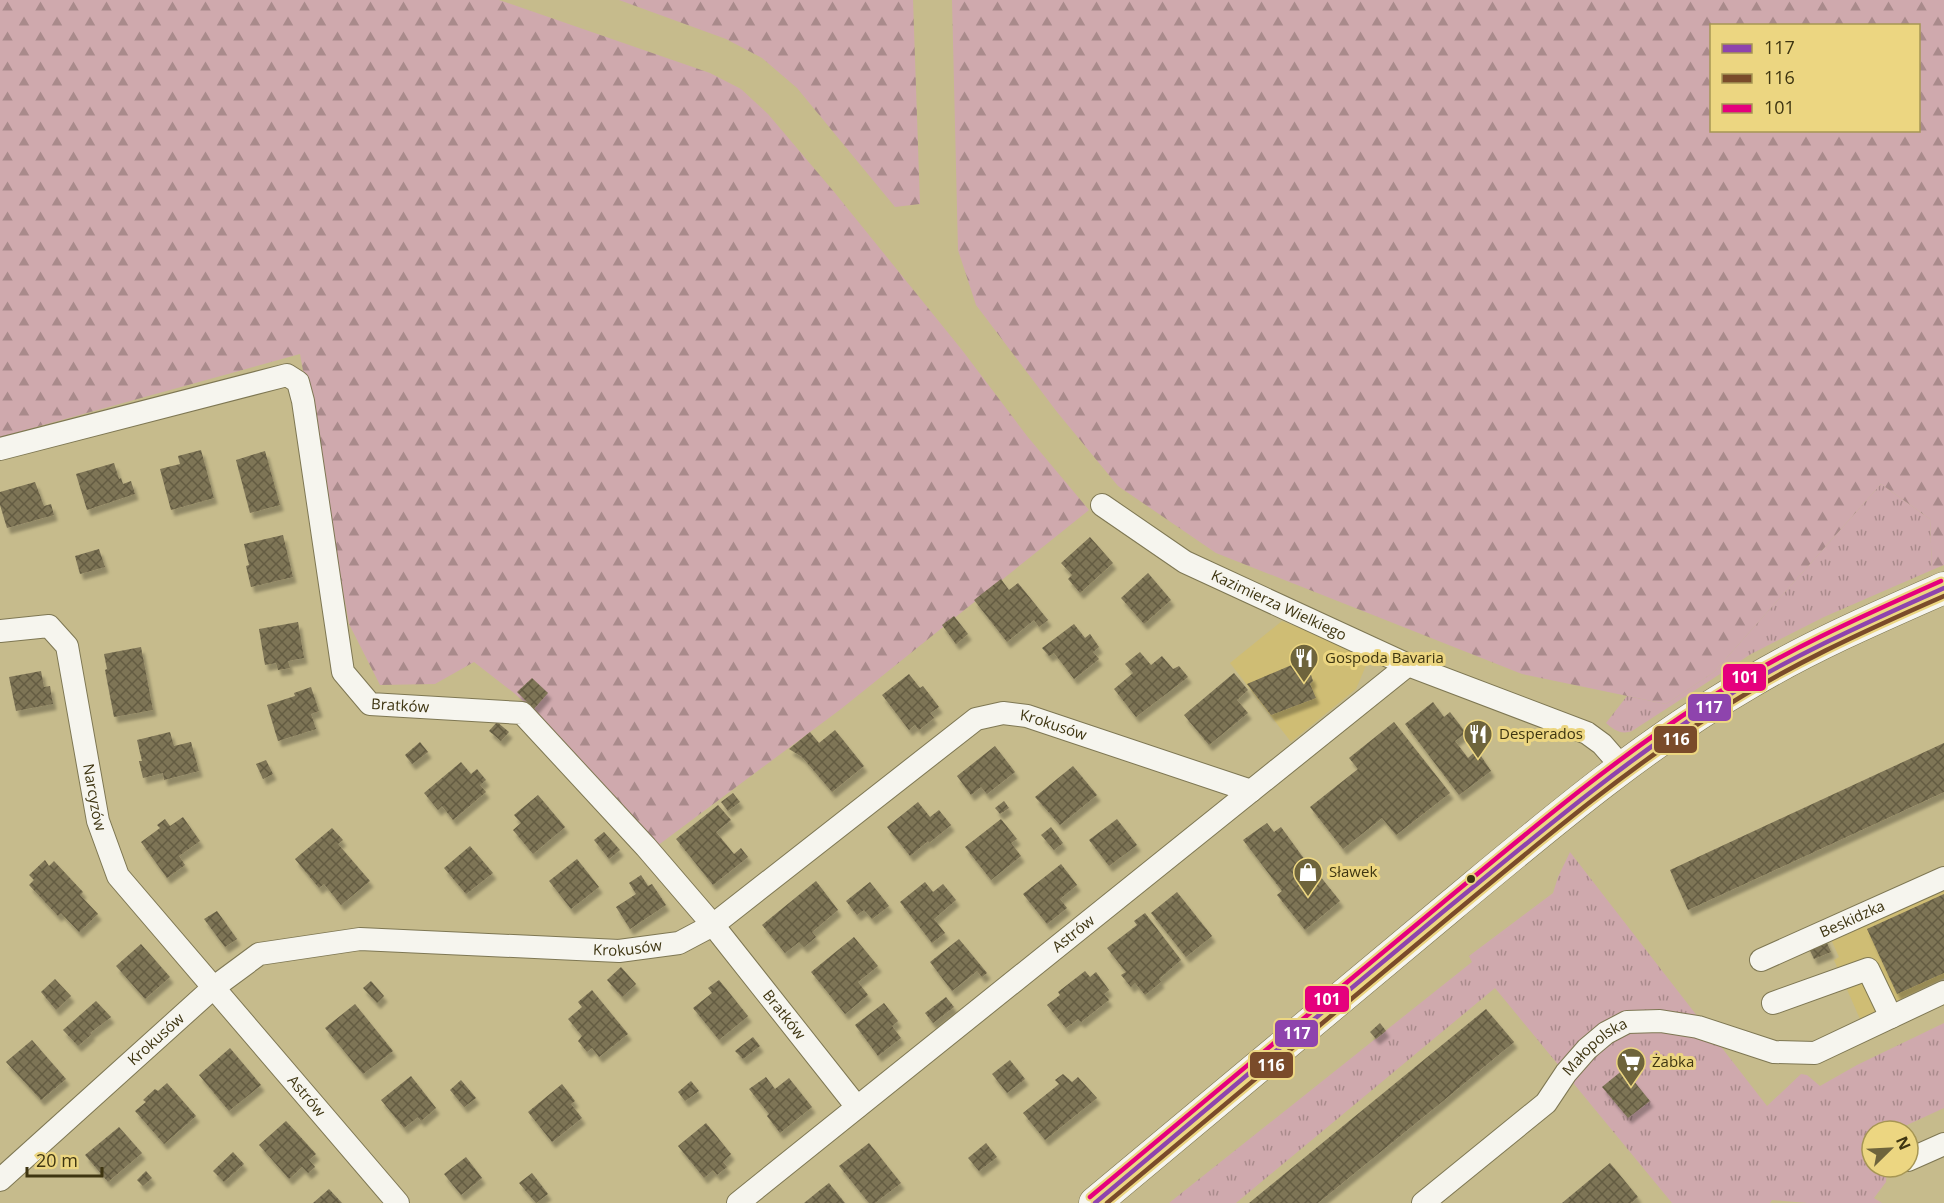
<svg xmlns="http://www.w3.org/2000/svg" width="1944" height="1203" viewBox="0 0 1944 1203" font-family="'Open Sans',sans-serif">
	<defs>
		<pattern id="grass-tufts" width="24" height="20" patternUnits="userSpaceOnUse" patternTransform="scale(1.5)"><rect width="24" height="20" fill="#cfa9ad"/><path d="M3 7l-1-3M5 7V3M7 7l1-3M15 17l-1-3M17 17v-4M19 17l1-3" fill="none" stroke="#a98a8b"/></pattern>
		<pattern id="forest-firs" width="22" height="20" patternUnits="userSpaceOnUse" patternTransform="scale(1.5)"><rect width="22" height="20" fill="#cfa9ad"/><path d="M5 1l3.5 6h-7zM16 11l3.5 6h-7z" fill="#a98a8b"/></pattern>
		<pattern id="building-cross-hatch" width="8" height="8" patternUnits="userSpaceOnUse" patternTransform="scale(1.5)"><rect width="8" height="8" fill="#7e7457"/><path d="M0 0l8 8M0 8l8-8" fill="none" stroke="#635b42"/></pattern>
		<filter id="shadow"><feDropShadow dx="3.5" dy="6" stdDeviation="1.5" flood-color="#0004"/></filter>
	</defs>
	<rect width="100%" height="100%" fill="#c6bb8c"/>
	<g fill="#cfbd74">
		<path d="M1282,621l88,35 -14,33 -65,53 -61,-79z"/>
		<path d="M1944,886v92l-84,41 -26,-59 5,-3 -9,-20z"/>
	</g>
	<g fill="url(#grass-tufts)">
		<path d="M1881,484l49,35 2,51 -108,47 -73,37 -119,77c-11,4 -18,-1 -26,-8l21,-27 39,8 48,-32z"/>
		<path d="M1570,852l197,254 34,-32 6,1 13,11 37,-21 87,-42v85l-50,23h-22v36h15l-1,15 -12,16 8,5h-74l-36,-3 -2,3h-98l-177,-215 -259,215h-67l303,-241 -3,-6 84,-63 5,-16z"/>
	</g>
	<g fill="url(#forest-firs)" fill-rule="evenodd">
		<path d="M0,0h499l211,73 31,16 27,25 67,79 127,157 65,86 62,74 -248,199 -188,140 -119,-138 -20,-18 -40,-31 -39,22 -55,1 -31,-61 -49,-270 -300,83z"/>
		<path d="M619,0h294l7,204 -25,3 -98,-119 -35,-30 -36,-19z"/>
		<path d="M952,0h992v565l-12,5 -2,-51 -49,-35 -167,188 -48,32 -144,-30 -306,-121 -98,-67 -61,-74 -81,-107 -18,-55zM1712,26h206v104h-206z"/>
	</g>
	<g fill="url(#building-cross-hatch)" filter="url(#shadow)">
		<path d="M201,450l13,48 -43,12 -11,-41 20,-5 -2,-8z"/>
		<path d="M265,451l15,54 -30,8 -14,-53z"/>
		<path d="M114,463l5,16 2,-1 2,6 8,-3 4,13 -48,16 -11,-36z"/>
		<path d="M35,482l9,24 7,-2 3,11 -47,13 -7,-23v-13z"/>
		<path d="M283,535l10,42 -42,10 -5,-21 3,-1 -5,-21z"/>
		<path d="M1090,537l23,26 -33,30 -12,-14 4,-4 -11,-12z"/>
		<path d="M99,549l6,18 -25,7 -5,-18z"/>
		<path d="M1148,573l23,27 -27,24 -23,-26z"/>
		<path d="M1001,579l8,11 9,-7 30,37 -9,7 -5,-7 -27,22 -33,-42z"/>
		<path d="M954,616l14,18 -12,10 -14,-19z"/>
		<path d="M298,622l6,36 -16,3 2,7 -12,2 -2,-7 -11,2 -6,-36z"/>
		<path d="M1074,624l11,14 5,-4 9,13 -6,5 6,7 -25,20 -20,-26 -5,3 -7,-8z"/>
		<path d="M141,647l12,63 -39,7 -9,-47 2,-1 -3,-15z"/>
		<path d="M1140,652l11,13 11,-9 11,13 6,-3 9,11 -52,40 -22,-28 19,-16 -8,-9z"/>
		<path d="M1301,661l5,14h5l2,6 -3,3 6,14 -45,17 -24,-31z"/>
		<path d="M41,671l3,16 6,-1 3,18 -37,7 -7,-34z"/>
		<path d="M1234,673l14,17 -11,10 11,13 -39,32 -25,-30z"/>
		<path d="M909,674l11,14 3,-2 16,21 -9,6 4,5 -15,12 -4,-5 -6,5 -27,-35z"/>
		<path d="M532,678l16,15 -14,16 -17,-17z"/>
		<path d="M311,687l8,24 -8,3 5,15 -38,12 -11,-36 28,-9 -1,-3z"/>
		<path d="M1433,702l11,15 6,-5 16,21 -11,8 13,17 9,-8 14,21 -32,24 -54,-71z"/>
		<path d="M497,722l12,10 -8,9 -12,-10z"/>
		<path d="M1394,722l56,71 -54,42 -14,-17 -39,31 -33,-42 48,-38 -9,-11z"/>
		<path d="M835,730l29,36 -32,26 -30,-35 -13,-8 21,-17 9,11z"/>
		<path d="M170,732l4,14 17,-4 8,29 -35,9 -1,-7 -20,5 -4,-17h3l-5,-21z"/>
		<path d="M420,742l8,10 -16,12 -7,-9z"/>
		<path d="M1944,743v49l-256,118 -18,-40z"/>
		<path d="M995,746l20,26 -28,22 -6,-7 -10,8 -14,-19z"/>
		<path d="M266,760l7,14 -10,5 -7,-15z"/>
		<path d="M461,762l10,12 6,-5 9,11 -6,5 6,7 -33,28 -11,-14 -4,4 -14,-17z"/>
		<path d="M1073,766l24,29 -37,30 -25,-28z"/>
		<path d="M733,793l7,9 -12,9 -7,-9z"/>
		<path d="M538,795l27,32 -32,27 -20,-24 8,-7 -7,-8z"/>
		<path d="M1004,801l5,7 -9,6 -5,-6z"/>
		<path d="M918,802l12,15 9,-7 12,15 -22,18 -1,-2 -18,15 -23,-29z"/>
		<path d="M718,805l13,15 -15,12 18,22 7,-6 7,9 -35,28 -37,-46z"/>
		<path d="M183,817l17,24 -21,15 6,9 -18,13 -26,-36 19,-14 -3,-3 8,-6 5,7z"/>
		<path d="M1001,819l16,20 -6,4 10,13 -30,24 -26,-33z"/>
		<path d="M1117,819l20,26 -28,21 -20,-26z"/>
		<path d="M1267,823l7,9 7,-5 32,44 2,-1 25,31 -35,29 -28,-35 5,-4 -39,-51z"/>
		<path d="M1051,827l12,16 -9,7 -13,-15z"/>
		<path d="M332,828l11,12 -5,4 32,37 -29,24 -17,-21 -5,4 -24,-29z"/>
		<path d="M604,832l16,18 -11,9 -15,-19z"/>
		<path d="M470,846l23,27 -27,21 -22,-26z"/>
		<path d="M577,859l22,28 -28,22 -22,-28z"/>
		<path d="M45,860l4,6 5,-5 29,31 -3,3 18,19 -19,18 -18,-19 -3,3 -29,-31 5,-5 -5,-5z"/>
		<path d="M1061,864l16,21 -17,14 7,9 -20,16 -24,-30z"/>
		<path d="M641,875l7,11 4,-2 14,21 -36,24 -14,-22 20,-13 -7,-11z"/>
		<path d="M816,881l22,29 -26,22 4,5 -12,10 -5,-5 -14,11 -23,-28z"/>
		<path d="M870,882l19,24 -17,13 -8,-9 -7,5 -11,-14z"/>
		<path d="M925,882l8,10 10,-8 13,16 -22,19 11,14 -13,10 -32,-41z"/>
		<path d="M1177,892l35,44 -26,21 -35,-44z"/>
		<path d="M1944,894v79l-47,21 -30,-65z"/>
		<path d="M217,911l20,28 -12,8 -21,-28z"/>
		<path d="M1145,913l36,47 -22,19 2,3 -16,13 -10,-12 -4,4 -10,-12 5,-3 -19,-24 30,-23 -3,-4z"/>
		<path d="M1823,934l8,18 -17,7 -8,-17z"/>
		<path d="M854,937l24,29 -20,16 10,13 -23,19 -34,-42z"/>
		<path d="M959,939l28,34 -5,4 -5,-6 -25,20 -22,-29z"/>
		<path d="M141,944l29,33 -25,22 -29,-33z"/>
		<path d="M621,967l15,17 -14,13 -15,-17z"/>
		<path d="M1085,971l5,6 6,-5 13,18 -5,4 5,6 -28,22 -3,-3 -12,9 -19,-23 13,-10 -2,-3z"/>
		<path d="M55,979l16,17 -15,14 -15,-18z"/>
		<path d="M719,980l29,36 -29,24 -26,-32 19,-15 -4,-5z"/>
		<path d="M371,981l13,15 -7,7 -14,-15z"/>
		<path d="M592,990l36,44 -29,23 -7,-9 -5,4 -9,-11 4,-5 -14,-17 14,-12 -4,-5z"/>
		<path d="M946,997l8,10 -21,16 -8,-10z"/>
		<path d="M96,1001l15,16 -21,16 2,1 -14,12 -15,-16z"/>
		<path d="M884,1003l14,18 -6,5 9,12 -23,18 -23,-31z"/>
		<path d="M355,1004l38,47 -30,23 -38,-46z"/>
		<path d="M1486,1009l28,33 -71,59 -125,102h-69z"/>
		<path d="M1380,1023l6,8 -10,8 -6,-7z"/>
		<path d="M753,1037l7,9 -17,13 -8,-8z"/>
		<path d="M32,1040l34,39 -25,21 -35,-38z"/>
		<path d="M230,1048l31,37 -32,26 -30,-36z"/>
		<path d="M1010,1060l15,19 -18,14 -15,-19z"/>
		<path d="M1624,1069l26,32 -22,17 -26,-31z"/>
		<path d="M1063,1074l9,8 6,-5 19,21 -52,42 -22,-27 36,-29 -4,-4z"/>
		<path d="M411,1076l25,32 -15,13 -3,-4 -14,11 -23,-28z"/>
		<path d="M766,1077l9,12 14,-11 23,29 -32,26 -13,-17 2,-2 -20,-25z"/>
		<path d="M461,1080l15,18 -12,9 -14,-17z"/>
		<path d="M691,1081l8,10 -14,10 -7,-9z"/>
		<path d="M167,1083l29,33 -32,28 -29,-33 11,-9 -3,-2 12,-11 3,2z"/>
		<path d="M562,1084l13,17 -4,3 11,14 -30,24 -24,-30z"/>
		<path d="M286,1121l30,33 -7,6 6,7 -7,6 -6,-6 -13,12 -30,-34z"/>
		<path d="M706,1123l25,31 -8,8 4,5 -10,8 -4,-5 -9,8 -26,-32z"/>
		<path d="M119,1127l23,26 -34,29 -23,-27z"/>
		<path d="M869,1143l32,40 -26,20h-6l-30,-37z"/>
		<path d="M986,1143l11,14 -18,14 -11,-13z"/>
		<path d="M233,1152l11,12 -20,18 -11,-11z"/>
		<path d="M466,1157l16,21 -21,17 -17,-21z"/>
		<path d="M1610,1163l28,34 -7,6h-69z"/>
		<path d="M146,1171l6,7 -9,8 -6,-6z"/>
		<path d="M532,1173l16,21 -12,9 -17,-20z"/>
		<path d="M829,1183l16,20h-41l16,-13z"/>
		<path d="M329,1189l13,14h-29z"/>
	</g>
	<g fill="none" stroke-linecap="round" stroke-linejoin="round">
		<g stroke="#7e7753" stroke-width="24">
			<g id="street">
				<path id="s1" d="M0,449l287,-74 11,7 5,19 40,271 27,32 152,9 124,134 67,78 144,182"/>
				<path id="s2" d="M1102,505l83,57 223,103 179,68 15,11 21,24"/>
				<path id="s3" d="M0,631l49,-5 18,20 31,175 20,55 280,327"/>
				<path id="s4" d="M1761,960l183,-82"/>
				<path d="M1773,1003l95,-34 23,48"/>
				<path d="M1908,1160l36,-16"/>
				<path id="s5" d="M0,1180l213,-192 46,-34 101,-15 259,12 60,-8 34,-18 263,-206 27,-6 24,3 224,75"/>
				<path id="s6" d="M738,1203l670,-538"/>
				<path id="s7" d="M1423,1203l123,-100 20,-30 21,-24 19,-16 21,-11 33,-1 38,6 76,25 41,1 129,-61"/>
			</g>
		</g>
		<g stroke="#7e7753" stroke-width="33">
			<path id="secondary" d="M1095,1203c119,-100 238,-200 357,-298 95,-79 190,-160 297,-222 62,-37 129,-66 195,-95"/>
		</g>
		<use href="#street" stroke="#f6f5ee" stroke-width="22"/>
		<use href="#secondary" stroke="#f6f5ee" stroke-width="32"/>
		<g stroke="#ecd681" stroke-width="9">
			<path id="bus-1" d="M1095,1203c116,-98 232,-195 349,-292 86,-70 171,-143 264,-203 75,-48 155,-84 236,-120"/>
		</g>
		<g stroke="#ecd681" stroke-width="9">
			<path id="bus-2" d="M1107,1203c113,-95 226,-190 340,-284 86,-71 171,-144 265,-204 73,-48 152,-84 232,-119"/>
		</g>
		<g stroke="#ecd681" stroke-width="9">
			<path id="bus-3" d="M1090,1197c117,-98 233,-195 350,-292 86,-71 171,-144 265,-204 75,-48 155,-84 236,-120"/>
		</g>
		<use href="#bus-1" stroke="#8e44ad" stroke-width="4.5"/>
		<use href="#bus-2" stroke="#7a4b2a" stroke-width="4.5"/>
		<use href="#bus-3" stroke="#e5007d" stroke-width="4.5"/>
	</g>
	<defs>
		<g id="restaurant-pin" transform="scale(1.5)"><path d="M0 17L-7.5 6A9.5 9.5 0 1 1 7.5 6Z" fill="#6e643c" stroke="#ecd681"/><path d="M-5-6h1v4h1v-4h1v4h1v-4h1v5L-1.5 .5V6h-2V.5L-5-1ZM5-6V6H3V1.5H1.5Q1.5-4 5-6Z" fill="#fff"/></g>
		<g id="shop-pin" transform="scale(1.5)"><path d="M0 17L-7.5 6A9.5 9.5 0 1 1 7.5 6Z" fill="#6e643c" stroke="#ecd681"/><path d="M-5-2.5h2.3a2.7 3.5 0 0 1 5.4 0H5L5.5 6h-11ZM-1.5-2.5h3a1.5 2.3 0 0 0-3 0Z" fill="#fff"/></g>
		<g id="supermarket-pin" transform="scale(1.5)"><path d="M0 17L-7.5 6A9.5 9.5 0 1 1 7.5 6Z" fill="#6e643c" stroke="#ecd681"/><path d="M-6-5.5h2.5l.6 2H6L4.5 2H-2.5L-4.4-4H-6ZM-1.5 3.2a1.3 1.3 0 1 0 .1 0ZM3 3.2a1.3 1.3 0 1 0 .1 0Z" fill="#fff"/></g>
	</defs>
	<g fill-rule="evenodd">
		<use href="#restaurant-pin" x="1304" y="658"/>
		<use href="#restaurant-pin" x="1478" y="734"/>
		<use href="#shop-pin" x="1308" y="872"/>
		<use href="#supermarket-pin" x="1631" y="1062"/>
	</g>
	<circle fill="#3e3511" stroke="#ecd681" stroke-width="2" cx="1471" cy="879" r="5"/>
	<g text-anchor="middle" stroke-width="6" stroke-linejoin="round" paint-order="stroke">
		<g font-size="15" fill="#3e3511" stroke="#ecd681">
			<text dy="5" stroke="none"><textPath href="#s2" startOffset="204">Kazimierza Wielkiego</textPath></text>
			<text dy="5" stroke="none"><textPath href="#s1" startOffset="675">Bratków</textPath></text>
			<text dy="5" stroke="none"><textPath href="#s5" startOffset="1218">Krokusów</textPath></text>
			<text dy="5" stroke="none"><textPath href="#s3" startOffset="230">Narcyzów</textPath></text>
			<text dy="5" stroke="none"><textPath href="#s4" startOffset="100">Beskidzka</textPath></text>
			<text dy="5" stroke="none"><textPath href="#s6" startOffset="430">Astrów</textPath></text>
			<text dy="5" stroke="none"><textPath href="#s5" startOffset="714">Krokusów</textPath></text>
			<text dy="5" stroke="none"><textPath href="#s1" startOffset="1197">Bratków</textPath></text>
			<text dy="5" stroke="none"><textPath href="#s5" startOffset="210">Krokusów</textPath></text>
			<text dy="5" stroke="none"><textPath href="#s7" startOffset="234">Małopolska</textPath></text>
			<text dy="5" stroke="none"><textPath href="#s3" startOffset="602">Astrów</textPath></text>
		</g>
		<g font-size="15" fill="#3e3511" stroke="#ecd681" text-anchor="start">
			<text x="1325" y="663">Gospoda Bavaria</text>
			<text x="1499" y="739">Desperados</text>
			<text x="1329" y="877">Sławek</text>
			<text x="1652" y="1067">Żabka</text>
		</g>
	</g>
	<g stroke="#ecd681" stroke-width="2">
		<rect x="1722" y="663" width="45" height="29" rx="6" fill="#e5007d"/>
		<rect x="1687" y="693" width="45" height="29" rx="6" fill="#8e44ad"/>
		<rect x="1653" y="725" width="45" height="29" rx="6" fill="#7a4b2a"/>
		<rect x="1304" y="985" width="46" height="28" rx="6" fill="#e5007d"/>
		<rect x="1274" y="1019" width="45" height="29" rx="6" fill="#8e44ad"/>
		<rect x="1249" y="1051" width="45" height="28" rx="6" fill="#7a4b2a"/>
	</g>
	<g font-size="16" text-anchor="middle" font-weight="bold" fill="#fff">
		<text x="1745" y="683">101</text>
		<text x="1709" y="713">117</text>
		<text x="1676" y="745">116</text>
		<text x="1327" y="1005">101</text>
		<text x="1297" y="1039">117</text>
		<text x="1271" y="1071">116</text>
	</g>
	<rect x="1710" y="24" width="210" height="108" fill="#ecd681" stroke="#a69654" stroke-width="1.5"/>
	<rect x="1722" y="44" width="30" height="9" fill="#8e44ad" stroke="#a69654" stroke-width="1.5"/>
	<text x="1764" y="54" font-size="18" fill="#3e3511">117</text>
	<rect x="1722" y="74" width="30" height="9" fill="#7a4b2a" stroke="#a69654" stroke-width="1.5"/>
	<text x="1764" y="84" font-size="18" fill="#3e3511">116</text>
	<rect x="1722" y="104" width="30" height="9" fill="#e5007d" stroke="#a69654" stroke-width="1.5"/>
	<text x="1764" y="114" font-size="18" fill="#3e3511">101</text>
	<g transform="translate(1890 1149) rotate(66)"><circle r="28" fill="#ecd681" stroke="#a69654" stroke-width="1.5"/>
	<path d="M0-4.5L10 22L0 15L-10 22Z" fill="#6e643c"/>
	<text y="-9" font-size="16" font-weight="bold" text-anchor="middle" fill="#3e3511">N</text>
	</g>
	<path d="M27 1167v9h75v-9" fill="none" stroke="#3e3511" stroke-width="3"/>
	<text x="36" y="1167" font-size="18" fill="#3e3511" stroke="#ecd681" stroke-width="4.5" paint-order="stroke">20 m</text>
</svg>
